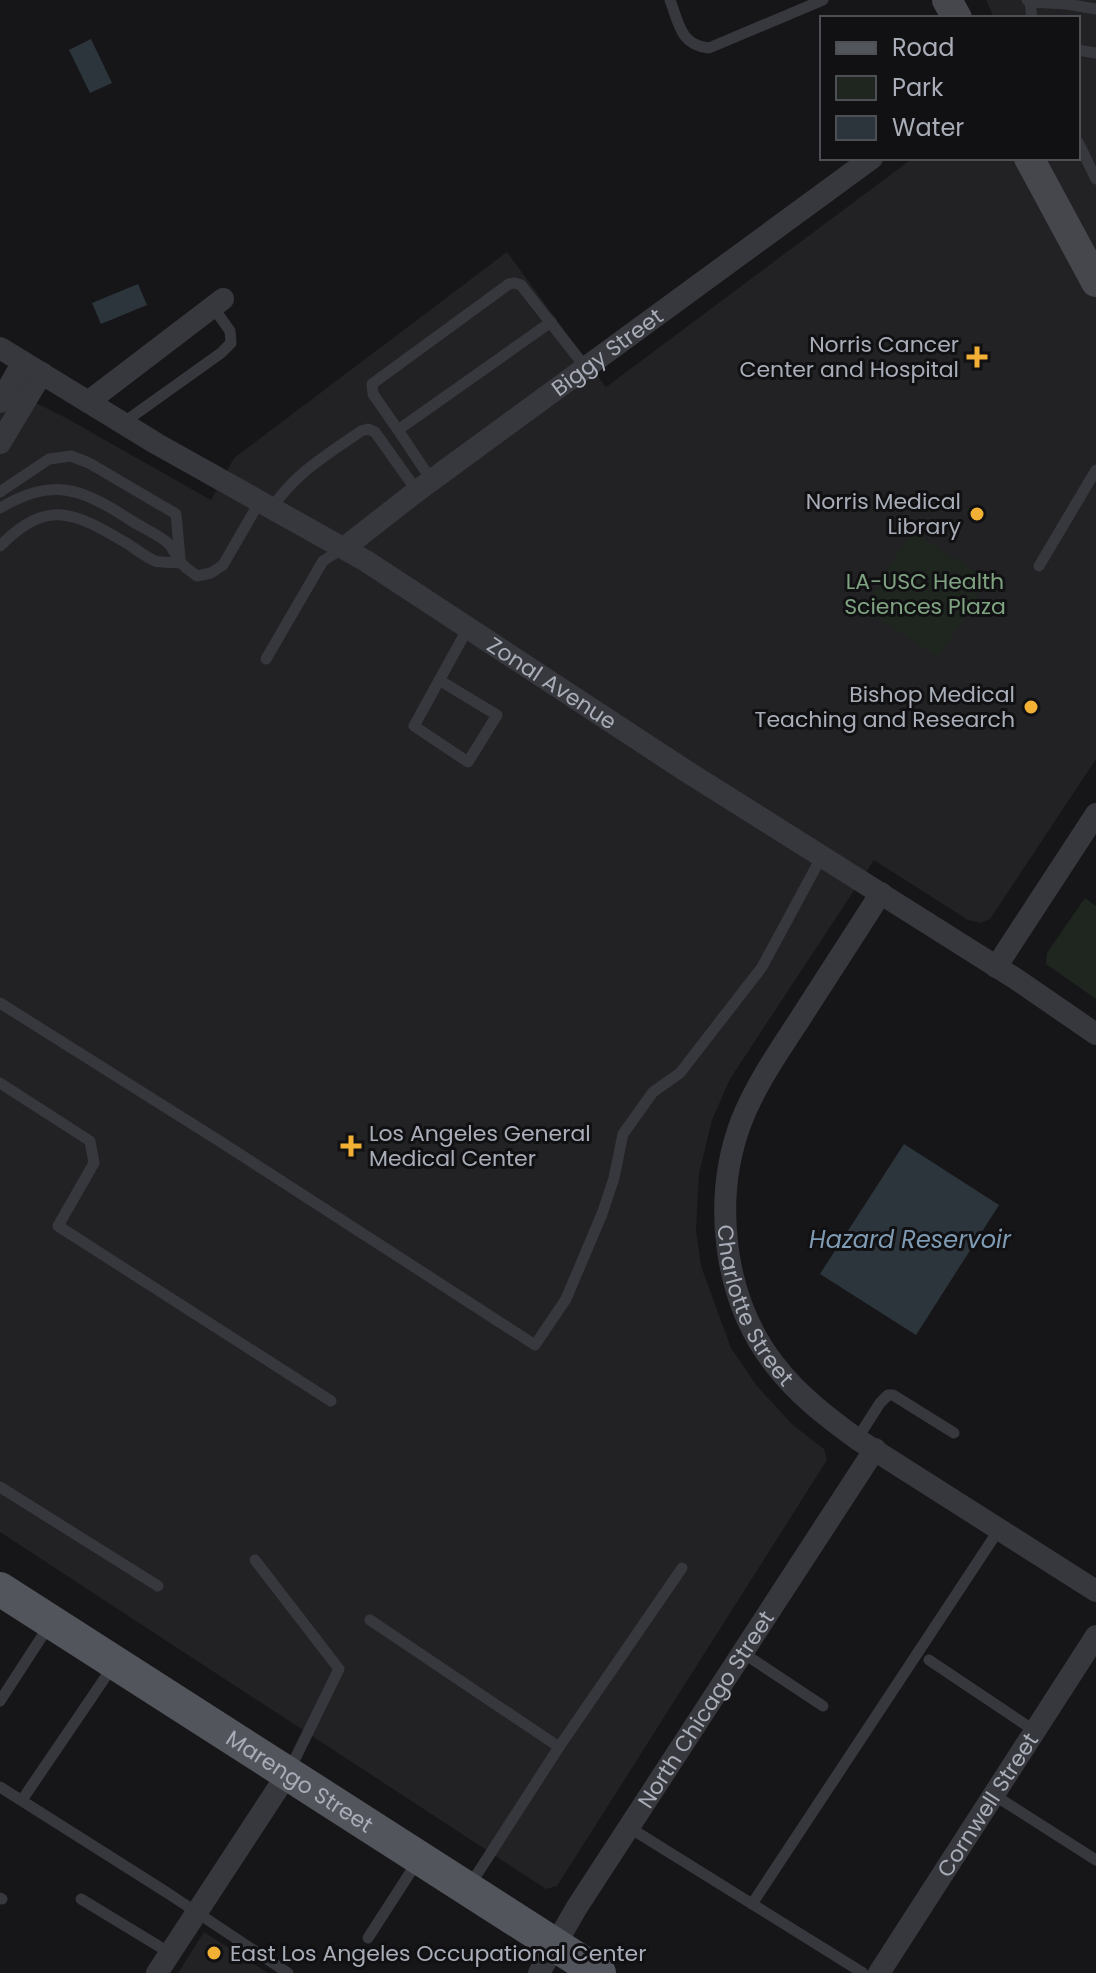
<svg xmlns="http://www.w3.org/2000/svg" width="1096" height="1973" viewBox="0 0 1096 1973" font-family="Poppins,sans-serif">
	<rect width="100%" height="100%" fill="#161618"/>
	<g fill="#222225">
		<path d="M986,0h110v759l-106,160 -10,4 -12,-3 -94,-60 -144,219 -18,41 -13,54 -3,56 5,36 30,82 26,38 36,39 31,24 3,11 -270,426 -11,3 -546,-357v-1147l66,33 145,82 23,-42 273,-206 99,135 307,-229h165v-140h-84z"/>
		<path d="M204,1932l64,41h-90z"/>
	</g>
	<g fill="#1e261f">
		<path d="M912,531l76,48 -50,78 -75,-48z"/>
		<path d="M1085,898l11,8v93l-50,-35 1,-11z"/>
	</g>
	<g fill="#2c353c">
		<path d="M91,39l21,44 -22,10 -21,-43z"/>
		<path d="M138,284l9,21 -46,19 -9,-21z"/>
		<path d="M904,1144l95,61 -83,130 -96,-61z"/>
	</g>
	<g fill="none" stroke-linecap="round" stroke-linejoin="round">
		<g stroke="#37383d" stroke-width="11">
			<path d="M670,0c9,23 10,45 39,48l114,-48"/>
			<path d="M1027,0l3,2 37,2 29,5"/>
			<path d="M1030,2l2,16"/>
			<path d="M1078,50l18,3"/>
			<path d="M1078,142l18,37"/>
			<path d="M123,423l98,-70 10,-10 -1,-12 -17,-24"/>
			<path d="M398,430l-25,-36 -1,-10 137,-100 6,-1 6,2 65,83"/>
			<path d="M432,481l-34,-51 153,-108"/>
			<path d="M0,492l49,-33 22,-3 18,7 87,51 4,44"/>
			<path d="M0,508c55,-32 82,-19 132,13 11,7 27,14 37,23 4,4 6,11 10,16 4,7 12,11 18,16l14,-3 12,-8 37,-64"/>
			<path d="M272,508c24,-36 55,-53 89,-77l7,-2 7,3 42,59"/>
			<path d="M0,546c49,-49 75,-33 128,-2 9,6 18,13 27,17 7,2 17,1 25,2"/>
			<path d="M1039,566l57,-96"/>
			<path d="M266,659l57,-98 20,-13"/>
			<path d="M439,680l58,35 -29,47 -54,-36 54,-98"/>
			<path d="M0,1003l221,139 314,203 31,-46 36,-85 12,-36 9,-44 30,-42 27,-19 82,-106 60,-111"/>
			<path d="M0,1083l90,58 4,22 -36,63 273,175"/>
			<path d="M857,1439l23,-36 8,-8h5l61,38"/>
			<path d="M0,1487l158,99"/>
			<path d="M255,1560l84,109 -50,102"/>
			<path d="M370,1620l189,127 -89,138"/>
			<path d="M743,1653l80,53"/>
			<path d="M929,1660l106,71"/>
			<path d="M0,1701l50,-77"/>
			<path d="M559,1747l123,-179"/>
			<path d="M0,1787l166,105 122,81"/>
			<path d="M994,1795l102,65"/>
			<path d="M22,1800l91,-134"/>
			<path d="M630,1828l233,145"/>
			<path d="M0,1898l2,1"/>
			<path d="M81,1899l89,54"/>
			<path d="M752,1904l248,-376"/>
			<path d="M368,1938l49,-76"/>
		</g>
		<g stroke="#37383d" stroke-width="22">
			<path id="s1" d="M0,348l157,96 209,117 317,208 333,210 80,55"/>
			<path d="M0,402l23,-40"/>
			<path d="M88,402l135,-103"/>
			<path d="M0,443l42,-70"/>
			<path id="s2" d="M344,548l73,-57 455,-333"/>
			<path id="s3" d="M881,893c-28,43 -55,86 -83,129 -21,32 -43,64 -57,100 -29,78 -18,177 34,243 23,30 52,52 82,74l239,152"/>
			<path d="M996,967l100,-153"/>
			<path d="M157,1973l131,-200"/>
			<path id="s4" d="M539,1973l38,-66 298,-458"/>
			<path id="s5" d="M879,1973l217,-337"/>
		</g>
		<g stroke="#45474d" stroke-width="30">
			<path d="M947,0l10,18"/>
			<path d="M1029,158l67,124"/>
		</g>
		<path stroke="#53555c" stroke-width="34" id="s6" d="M0,1589l599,384"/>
	</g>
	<g fill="#f2b134" stroke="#111113" stroke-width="3">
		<path d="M973 345h8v8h8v8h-8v8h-8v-8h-8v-8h8z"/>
		<circle cx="977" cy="514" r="8"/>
		<circle cx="1031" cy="707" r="8"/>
		<path d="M347 1134h8v8h8v8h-8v8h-8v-8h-8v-8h8z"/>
		<circle cx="214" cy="1953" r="8"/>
	</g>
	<g text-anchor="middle" stroke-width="6" stroke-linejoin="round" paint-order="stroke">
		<g font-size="22" fill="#a8adb8" stroke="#111113" text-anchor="end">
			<text x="959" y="352">Norris Cancer<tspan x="959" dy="25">Center and Hospital</tspan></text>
			<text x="961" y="509">Norris Medical<tspan x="961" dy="25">Library</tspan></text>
			<text x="1015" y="702">Bishop Medical<tspan x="1015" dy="25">Teaching and Research</tspan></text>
			<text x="369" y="1141" text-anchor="start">Los Angeles General<tspan x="369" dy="25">Medical Center</tspan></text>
			<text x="230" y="1961" text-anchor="start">East Los Angeles Occupational Center</text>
		</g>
		<g font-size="22" fill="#a8adb8" stroke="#111113">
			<text dy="8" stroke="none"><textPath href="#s2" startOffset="328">Biggy Street</textPath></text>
			<text dy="8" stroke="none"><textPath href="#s1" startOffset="646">Zonal Avenue</textPath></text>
			<text dy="8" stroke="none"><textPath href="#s3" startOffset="460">Charlotte Street</textPath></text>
			<text dy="8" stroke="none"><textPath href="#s4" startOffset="312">North Chicago Street</textPath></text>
			<text dy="8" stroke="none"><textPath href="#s6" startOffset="356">Marengo Street</textPath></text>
			<text dy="8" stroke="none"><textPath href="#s5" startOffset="200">Cornwell Street</textPath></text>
		</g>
		<g font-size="22" fill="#7fa381" stroke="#111113">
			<text x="925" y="589">LA-USC Health<tspan x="925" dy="25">Sciences Plaza</tspan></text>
		</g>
		<g font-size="24" font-style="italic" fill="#7f9bb3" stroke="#111113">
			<text x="910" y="1248">Hazard Reservoir</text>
		</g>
	</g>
	<rect x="820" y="16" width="260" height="144" fill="#111113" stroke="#4d4f55" stroke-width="2"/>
	<rect x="836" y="42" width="40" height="12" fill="#53555c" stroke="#4d4f55" stroke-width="2"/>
	<text x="892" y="56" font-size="24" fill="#a8adb8">Road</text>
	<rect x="836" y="76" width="40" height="24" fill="#1e261f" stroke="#4d4f55" stroke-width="2"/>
	<text x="892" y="96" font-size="24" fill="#a8adb8">Park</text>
	<rect x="836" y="116" width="40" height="24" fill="#2c353c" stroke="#4d4f55" stroke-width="2"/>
	<text x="892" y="136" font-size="24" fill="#a8adb8">Water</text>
</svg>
